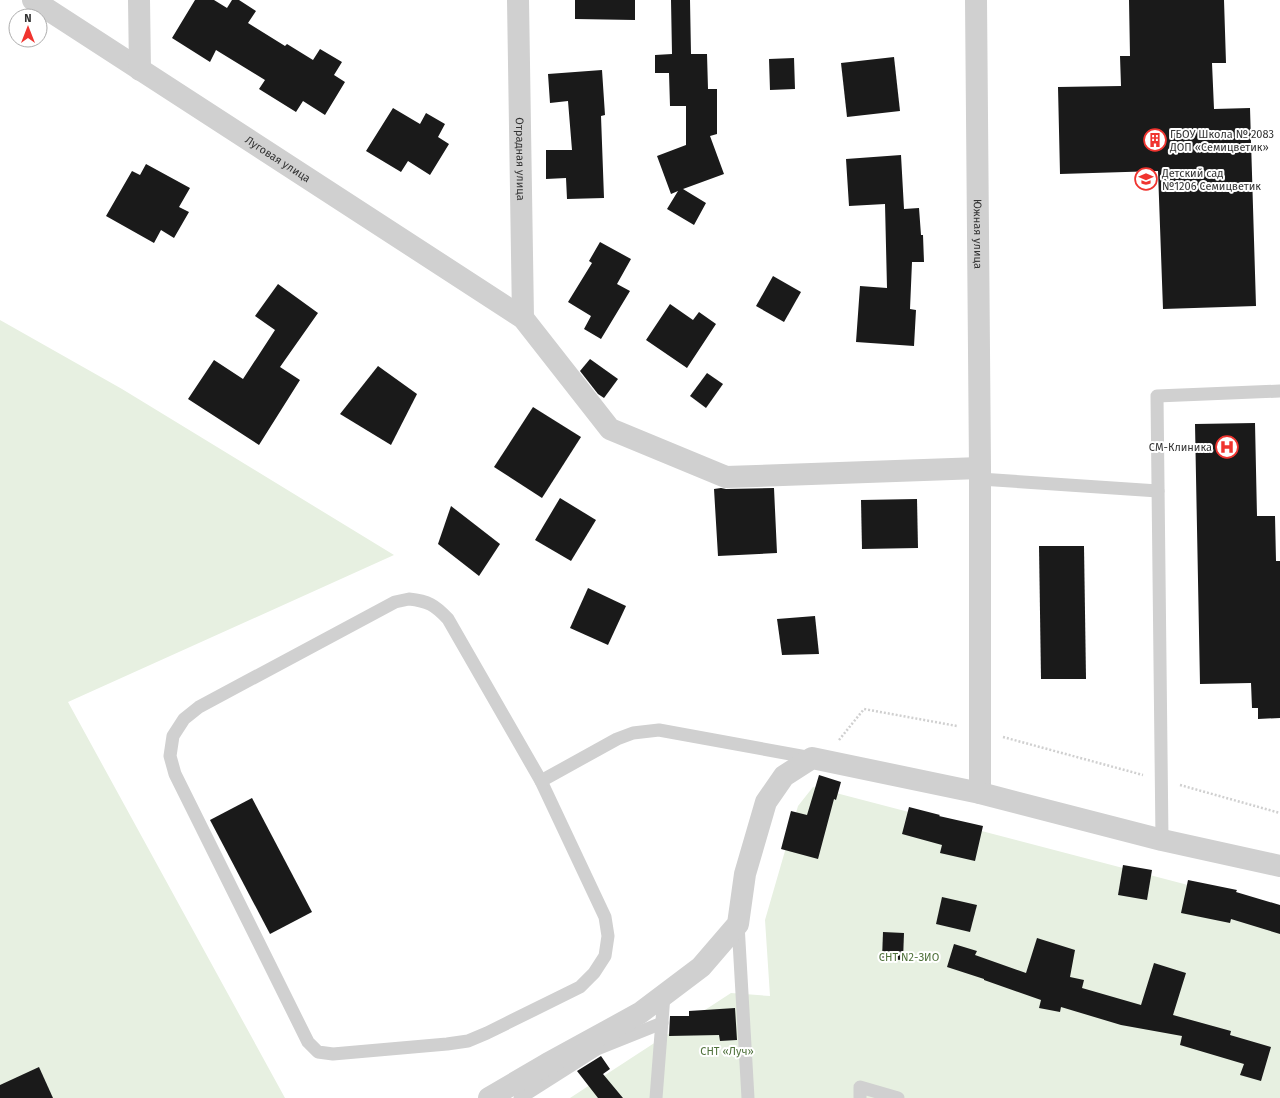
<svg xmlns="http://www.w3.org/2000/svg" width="1280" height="1098" viewBox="0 0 1280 1098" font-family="'Fira Sans',sans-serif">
	<rect width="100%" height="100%" fill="#fff"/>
	<g fill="#e7f0e1">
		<path d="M0,320l122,69 272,166 -326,147 217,396h-285z"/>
		<path d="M813,787l467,122v189h-710l161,-105 39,3 -5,-76 33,-114z"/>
	</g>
	<g fill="#1a1a1a">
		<path d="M195,0h19l13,8 5,-8h7l17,11 -8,12 37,23 2,-2 26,16 7,-11 22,13 -8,13 11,7 -20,33 -22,-14 -7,11 -37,-23 6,-9 -49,-30 -6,12 -38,-24z"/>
		<path d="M575,0h60v20l-60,-1z"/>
		<path d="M671,0h19l1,54h16l1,35h9v45l-7,2 14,38 -41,15 23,14 -12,22 -27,-16 11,-18 -7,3 -14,-38 29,-11v-39h-16l-1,-33h-14v-18l17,-1z"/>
		<path d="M1129,0h95l2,63h-14l2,46 36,-1 6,198 -93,3 -5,-138 -98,3 -2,-87 63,-1 -1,-30h10z"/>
		<path d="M894,57l6,54 -53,6 -6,-54z"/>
		<path d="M794,58l1,31 -25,1 -1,-31z"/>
		<path d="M602,70l3,45 -4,1 3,82 -37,1 -1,-21 -20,1v-29h26l-4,-49 -18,2 -2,-29z"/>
		<path d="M393,108l27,16 6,-11 19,11 -7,13 11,7 -19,31 -22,-14 -7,11 -35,-21z"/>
		<path d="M901,155l3,54 15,-1 2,27h2l1,27h-12l-2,47 6,1 -2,36 -58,-4 4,-56 27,2 -2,-84 -36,2 -3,-47z"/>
		<path d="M146,164l44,24 -11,19 10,5 -15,26 -13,-8 -7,13 -48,-27 26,-45 8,4z"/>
		<path d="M600,242l31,17 -14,25 13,7 -29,48 -17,-10 7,-13 -23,-14 24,-39 -3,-2z"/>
		<path d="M773,276l28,16 -17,30 -28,-16z"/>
		<path d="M278,284l40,29 -38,54 20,13 -41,65 -71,-46 26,-39 29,19 32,-49 -20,-14z"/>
		<path d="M670,304l23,16 6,-8 17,12 -29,44 -41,-28z"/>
		<path d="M590,359l28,20 -14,19 -6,-4 -18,-23z"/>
		<path d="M378,366l39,28 -26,51 -51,-31z"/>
		<path d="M707,373l16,11 -17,24 -16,-12z"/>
		<path d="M533,407l48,30 -39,61 -48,-31z"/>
		<path d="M1255,423l2,93h18l1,45h4v157l-22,1v-11h-6l-1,-25 -51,1 -5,-260z"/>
		<path d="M721,488l5,1 48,-1 3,65 -59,3 -4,-67z"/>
		<path d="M560,498l36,22 -25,41 -36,-21z"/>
		<path d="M917,499l1,49 -56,1 -1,-49z"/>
		<path d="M451,506l49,38 -21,32 -41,-32z"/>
		<path d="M1039,546h45l2,133h-45z"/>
		<path d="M588,588l38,18 -18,39 -38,-17z"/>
		<path d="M815,616l4,38 -37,1 -5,-36z"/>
		<path d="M819,775l22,7 -5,18 -2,-1 -16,60 -37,-10 10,-38 16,4z"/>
		<path d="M252,798l60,114 -42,22 -60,-114z"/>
		<path d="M909,807l31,8 -1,1 44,10 -8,35 -35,-8 2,-8 -40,-11z"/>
		<path d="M1123,865l29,5 -5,30 -29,-5z"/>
		<path d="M1188,880l49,10 -1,2 44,13v29l-49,-15 -1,4 -49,-10z"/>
		<path d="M942,897l35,8 -7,27 -34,-8z"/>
		<path d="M883,932l21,1 -1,27 -21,-1z"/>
		<path d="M1037,938l38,12 -5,27 14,3 -2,8 59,17 13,-42 32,10 -13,42 58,16 -1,4 41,12 -10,34 -21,-6 4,-11 -64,-19 2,-9 -61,-11 -60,-18 -1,5 -21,-4 2,-8 -57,-20v-1l-37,-12 7,-23 23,7 -2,4 51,18z"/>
		<path d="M735,1008l2,32 -17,1 -1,-6 -50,1 1,-20h19v-5z"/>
		<path d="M601,1056l9,13 -7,5 20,24h-25l-21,-27z"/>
		<path d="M39,1067l14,31h-53v-13z"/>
	</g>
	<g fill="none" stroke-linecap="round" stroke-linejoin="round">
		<g stroke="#d0d0d0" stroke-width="2.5" stroke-dasharray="2 2" stroke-linecap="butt">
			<path d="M1003,737l140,38"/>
			<path d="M839,740l25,-31 93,17"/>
			<path d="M1180,785l100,28"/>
		</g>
		<g stroke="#d0d0d0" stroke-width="13">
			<path d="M980,479l178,12"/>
			<path d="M409,599c19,2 26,6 39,20l93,162 64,136 3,19 -3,20 -11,17 -14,14 -93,46 -19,8 -21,3 -114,10 -15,-2 -10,-10 -133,-268 -5,-18 3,-20 11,-17 15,-12 196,-105z"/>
			<path d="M541,781l76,-42 16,-6 26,-3 153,28"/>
			<path d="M1162,840l-5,-444 123,-5"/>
			<path d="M738,924l10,174"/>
			<path d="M520,1098l77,-49 65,-26"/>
			<path d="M656,1098l8,-103"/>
			<path d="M860,1098v-11l38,11"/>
		</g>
		<g stroke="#d0d0d0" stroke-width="22">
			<path id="s1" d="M33,0l490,318 87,111 116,48 254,-9"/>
			<path d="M139,0l1,70"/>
			<path id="s2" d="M518,0l5,318"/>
			<path id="s3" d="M976,0l4,468v325"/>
			<path d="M489,1098l58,-34 93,-51 61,-46 37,-43 7,-50 21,-72 18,-26 28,-18 168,35 182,47 118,26"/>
		</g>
	</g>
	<defs>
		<g id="building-ring" transform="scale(1.15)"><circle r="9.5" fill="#fff" stroke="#f0342f" stroke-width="1.5"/><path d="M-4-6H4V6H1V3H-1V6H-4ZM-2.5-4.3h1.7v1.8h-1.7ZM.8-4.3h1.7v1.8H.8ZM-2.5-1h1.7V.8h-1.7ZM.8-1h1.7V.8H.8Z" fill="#f0342f"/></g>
		<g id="school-ring" transform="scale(1.15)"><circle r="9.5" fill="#fff" stroke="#f0342f" stroke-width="1.5"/><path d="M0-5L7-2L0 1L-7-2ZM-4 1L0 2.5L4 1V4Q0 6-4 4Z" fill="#f0342f"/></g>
		<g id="hospital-ring" transform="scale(1.15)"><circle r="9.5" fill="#fff" stroke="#f0342f" stroke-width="1.5"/><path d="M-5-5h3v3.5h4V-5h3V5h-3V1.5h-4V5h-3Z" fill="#f0342f"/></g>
	</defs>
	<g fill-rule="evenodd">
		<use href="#building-ring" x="1155" y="140"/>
		<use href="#school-ring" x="1146" y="179"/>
		<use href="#hospital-ring" x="1227" y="447"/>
	</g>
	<g text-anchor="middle" stroke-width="4" stroke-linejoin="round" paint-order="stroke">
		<g font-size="11" fill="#333" stroke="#fff" text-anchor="start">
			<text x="1170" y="138">ГБОУ Школа № 2083<tspan x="1170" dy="13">ДОП «Семицветик»</tspan></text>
			<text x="1162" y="177">Детский сад<tspan x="1162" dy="13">№1206 Семицветик</tspan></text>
			<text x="1212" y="451" text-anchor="end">СМ-Клиника</text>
		</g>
		<g font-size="11" fill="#333" stroke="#fff">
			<text dy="4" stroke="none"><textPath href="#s1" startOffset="292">Луговая улица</textPath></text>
			<text dy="4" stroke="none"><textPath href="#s2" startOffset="159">Отрадная улица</textPath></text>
			<text dy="4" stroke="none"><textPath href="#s3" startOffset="234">Южная улица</textPath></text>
		</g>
		<g font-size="11" fill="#50723c" stroke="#fff">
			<text x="909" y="961">СНТ N2-ЗИО</text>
			<text x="727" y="1055">СНТ «Луч»</text>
		</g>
	</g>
	<g transform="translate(28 28)"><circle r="19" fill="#ffffff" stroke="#adadad"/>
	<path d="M0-3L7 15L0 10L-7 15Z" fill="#f0342f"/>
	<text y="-6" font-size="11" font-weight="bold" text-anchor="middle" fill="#333333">N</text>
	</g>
</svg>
